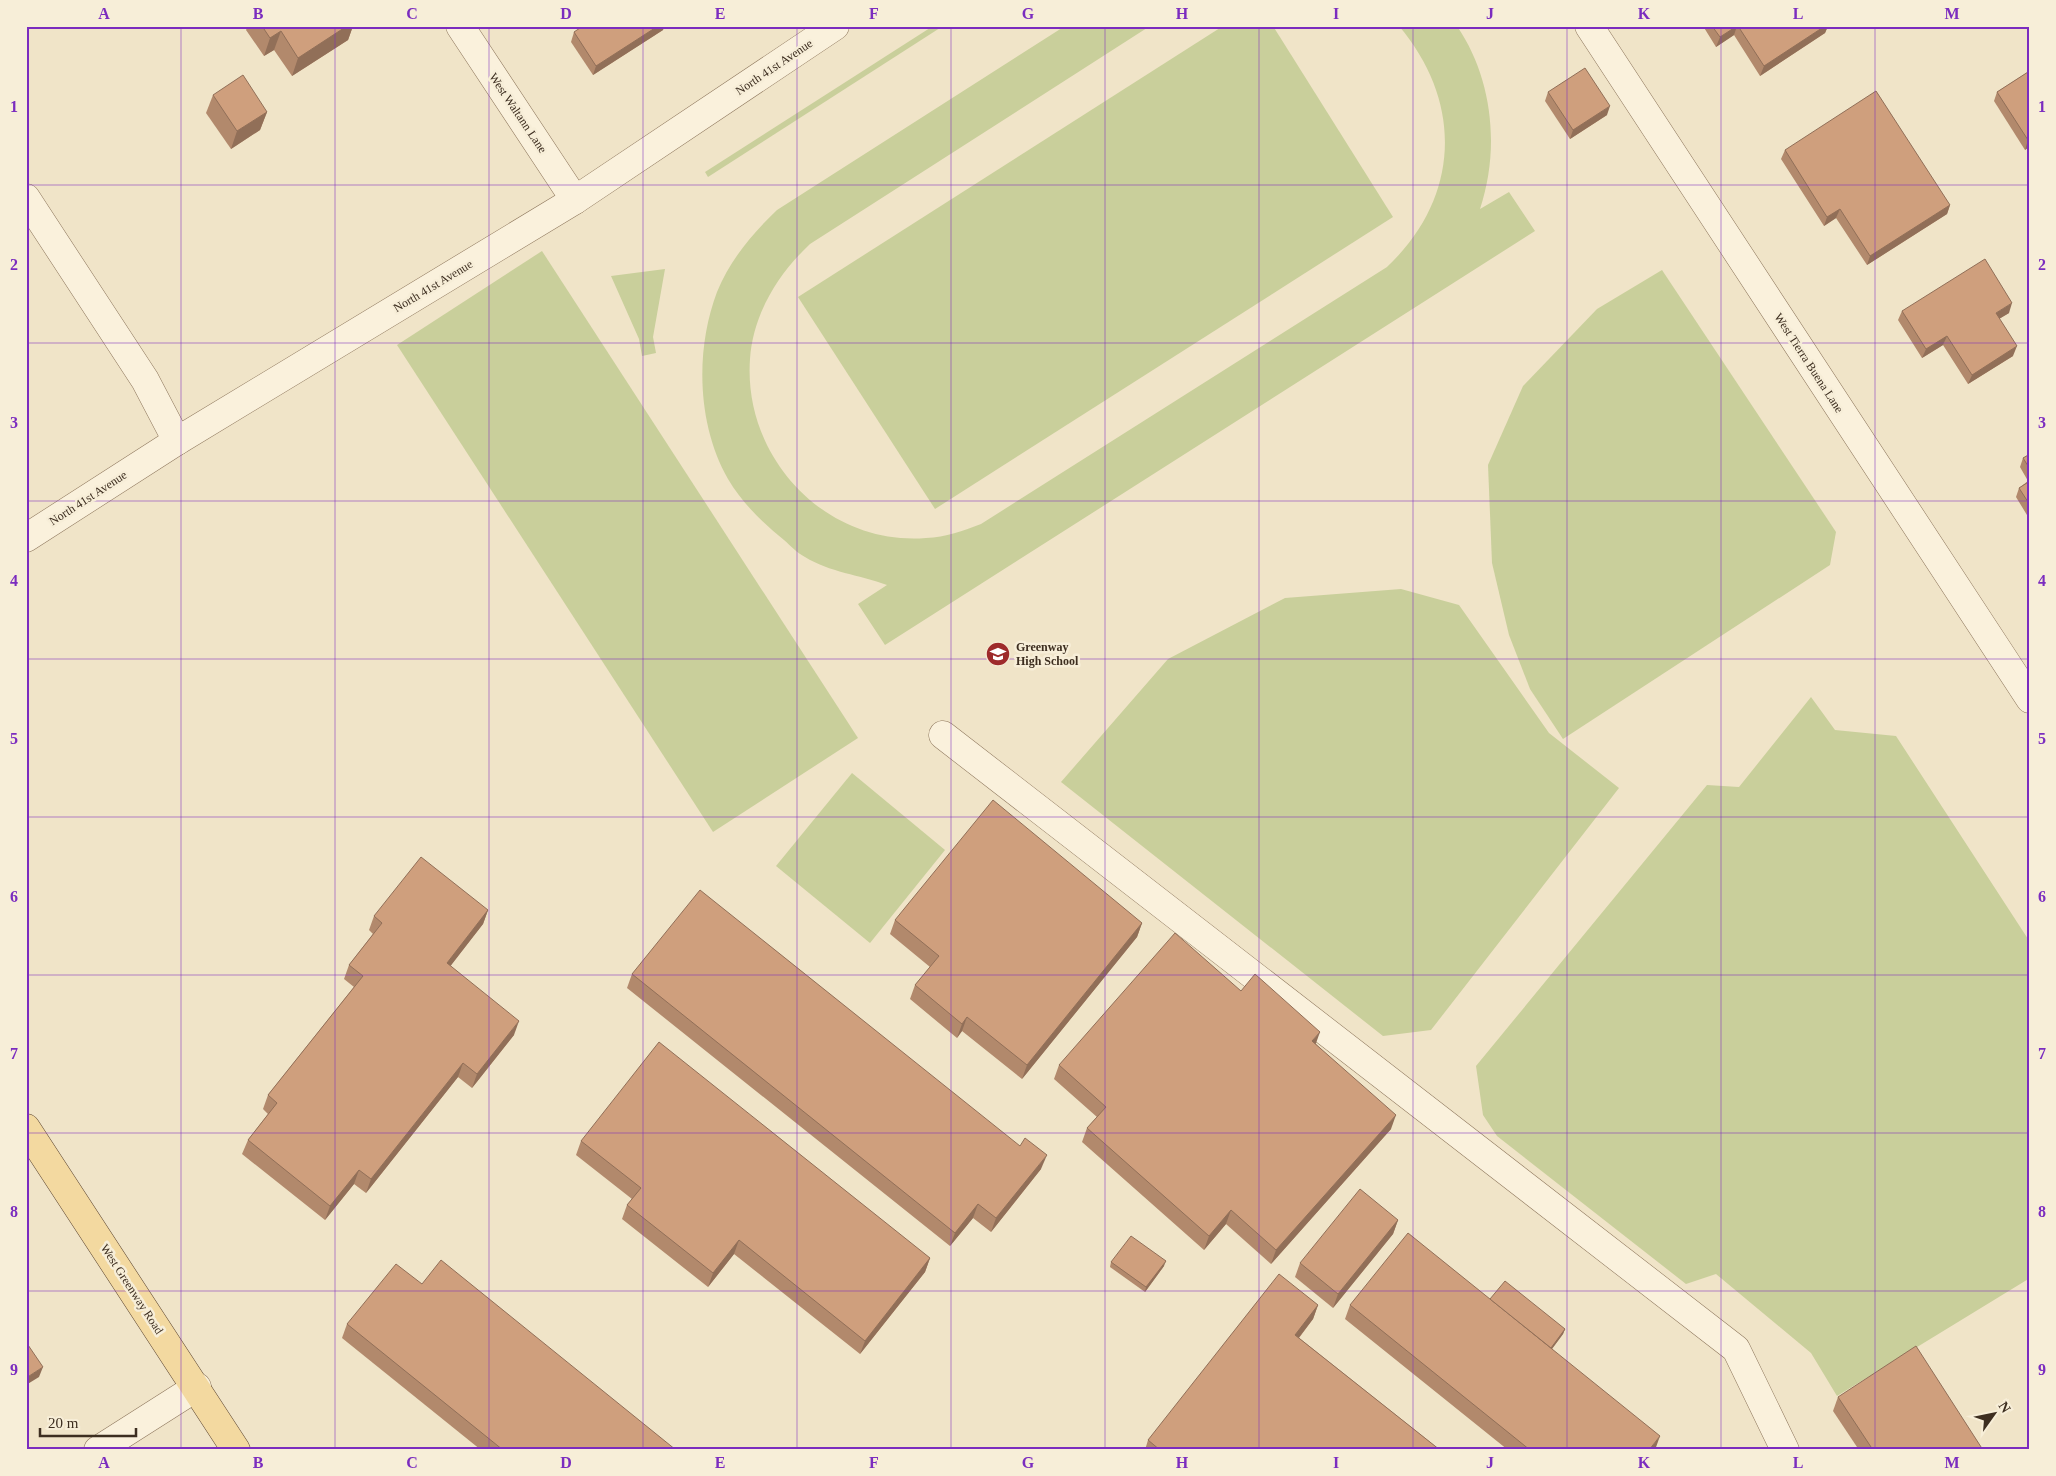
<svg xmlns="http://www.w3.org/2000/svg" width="2056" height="1476" viewBox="0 0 2056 1476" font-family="Georgia,serif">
	<rect width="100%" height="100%" fill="#f0e4c8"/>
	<g fill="#c9cf9b">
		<path d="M933,26h10l-235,151 -3,-5z"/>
		<path d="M1065,26h85l-340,218c-32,30 -57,70 -60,115 -7,99 76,187 176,179 20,-1 37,-7 55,-14l406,-257c73,-69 77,-164 12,-241h58c36,53 43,123 23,183l29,-17 26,39 -650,414 -27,-41 29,-19c-27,-10 -58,-13 -82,-28 -8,-4 -14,-11 -21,-17 -21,-17 -42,-37 -56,-61 -31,-54 -33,-129 -11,-187 13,-32 35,-58 60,-82z"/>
		<path d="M1223,26h50l120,191 -458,292 -137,-212z"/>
		<path d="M542,251l316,487 -145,94 -316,-487z"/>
		<path d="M665,269l-12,68 3,16 -14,3 -3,-17 -28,-63z"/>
		<path d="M1662,270l174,262 -6,33 -267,174 -33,-50 -21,-54 -17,-72 -4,-98 35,-79 74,-77z"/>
		<path d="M1401,589l58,16 90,128 70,55 -188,242 -48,6 -322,-254 107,-123 117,-61z"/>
		<path d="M1811,697l24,33 61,6 134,206v336l-193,118 -26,-43 -95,-79 -30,10 -189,-148 -14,-21 -7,-49 231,-281 32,2z"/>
		<path d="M852,773l93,77 -75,93 -94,-77z"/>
	</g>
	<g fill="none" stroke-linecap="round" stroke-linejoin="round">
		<g stroke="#8d765c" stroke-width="29">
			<g id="minor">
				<path d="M460,26l115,174"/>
				<path d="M1589,26l441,673"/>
				<path d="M26,198l119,182 32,61"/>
				<path d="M26,538l151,-97 398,-241 260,-174"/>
				<path d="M943,735l793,614 49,101"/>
				<path d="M98,1450l99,-63"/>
			</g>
		</g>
		<g stroke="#5b4430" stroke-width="29">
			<path id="major" d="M26,1128l210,322"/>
		</g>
		<use href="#minor" stroke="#faf1dc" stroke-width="28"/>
		<use href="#major" stroke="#f3d9a0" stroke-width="28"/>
	</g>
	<g fill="#b2896c">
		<path d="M248,26h105l-5,14 -56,36 -18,-26 -10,6 -18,-26z"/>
		<path d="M1703,26h125l-3,7 -65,43 -26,-41 -18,12z"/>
		<path d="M663,30l-70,45 -22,-33 3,-10z"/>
		<path d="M2028,72l2,74 -5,4 -31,-49 3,-9z"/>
		<path d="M1548,92l59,23 -37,24 -25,-38z"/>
		<path d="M213,95l54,17 -7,18 -29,19 -25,-36z"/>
		<path d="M1785,150l165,55 -3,9 -80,51 -31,-47 -12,8 -43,-67z"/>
		<path d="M1902,311l107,2 -10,6 14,37 -45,28 -25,-39 -21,13 -24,-38z"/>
		<path d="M2030,454v66l-14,-23 3,-9 9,-7 -8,-14 3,-9z"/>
		<path d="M488,910l-5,14 -33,42 64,69 -42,53 -14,-11 -92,116 -12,-9 -29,36 -83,-66 6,-14 20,-26 -5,-5 5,-14 86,-108 -10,-8 5,-14 24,-31 -4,-4 5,-14z"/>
		<path d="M895,920l247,3 -5,14 -115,142 -60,-48 -5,7 -47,-39 5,-14 15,-18 -40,-33z"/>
		<path d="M632,974l409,195 -50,63 -18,-14 -23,28 -323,-258z"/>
		<path d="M1316,1044l75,85 -120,135 -45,-40 -22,26 -122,-108 5,-14 10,-11 -43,-38 5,-14z"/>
		<path d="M581,1141l349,117 -5,14 -65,82 -126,-100 -26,33 -86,-68 5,-14 5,-6 -56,-44z"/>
		<path d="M1398,1220l-5,14 -60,74 -38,-31 5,-14z"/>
		<path d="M1111,1262l53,4 -19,26 -35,-25z"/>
		<path d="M422,1284l254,166h-195l-139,-112 5,-14z"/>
		<path d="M1318,1305l-5,14 -14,19 141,112h-295l3,-10z"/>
		<path d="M1350,1305l215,24 -2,5 -11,15 103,101h-147l-163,-131z"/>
		<path d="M1838,1397l145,53h-124l-26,-39z"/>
	</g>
	<g fill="#916f58">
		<path d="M347,26h6l-5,14 -56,36 6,-18z"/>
		<path d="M658,26h7l-2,4 -70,45 3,-9z"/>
		<path d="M1737,26l-3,9 -18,12 4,-10z"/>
		<path d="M1825,26h3l-3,7 -65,43 4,-10z"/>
		<path d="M281,31l-7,19 -10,6 6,-18z"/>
		<path d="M1610,106l-3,9 -37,24 3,-9z"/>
		<path d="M267,112l-7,18 -29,19 6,-18z"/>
		<path d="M2030,139v7l-5,4 3,-10z"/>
		<path d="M1950,205l-3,9 -80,51 3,-9z"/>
		<path d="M1840,209l-4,9 -12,8 3,-9z"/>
		<path d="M2012,303l-3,10 -17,10 4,-10z"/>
		<path d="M1947,336l-4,9 -21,13 4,-9z"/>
		<path d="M2017,346l-4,10 -45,28 4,-9z"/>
		<path d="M488,910l-5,14 -41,53 5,-14z"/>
		<path d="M1142,923l-5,14 -115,142 5,-14z"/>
		<path d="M967,1017l-5,14 -5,7 5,-14z"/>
		<path d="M519,1021l-5,14 -42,53 5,-14z"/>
		<path d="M1320,1032l-5,14 -3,-5z"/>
		<path d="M463,1063l-5,14 -92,116 5,-14z"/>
		<path d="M1396,1115l-5,14 -120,135 5,-14z"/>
		<path d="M1047,1155l-6,14 -50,63 5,-14z"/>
		<path d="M359,1170l-5,14 -29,36 5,-14z"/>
		<path d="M978,1204l-5,14 -23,28 5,-13z"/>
		<path d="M1231,1210l-5,14 -22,26 5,-14z"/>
		<path d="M1398,1220l-5,14 -60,74 5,-14z"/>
		<path d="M739,1240l-5,14 -26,33 5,-14z"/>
		<path d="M930,1258l-5,14 -65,82 5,-13z"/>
		<path d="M1166,1261l-2,5 -19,26 1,-5z"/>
		<path d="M1318,1305l-5,14 -23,30 5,-14z"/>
		<path d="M1565,1329l-2,5 -15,20 2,-5z"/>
		<path d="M43,1367l-4,10 -13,8v-7z"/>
		<path d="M1660,1436l-5,14h-6z"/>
	</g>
	<g fill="#cf9f7d" stroke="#916f58">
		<path d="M262,26h85l-49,32 -17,-27 -11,7z"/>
		<path d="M583,26h75l-62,40 -22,-34z"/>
		<path d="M1712,26h25l-17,11z"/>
		<path d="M1738,26h87l-61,40z"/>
		<path d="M1585,68l25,38 -37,24 -25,-38z"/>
		<path d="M2028,72l2,3v64l-2,1 -31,-48z"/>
		<path d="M243,75l24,37 -30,19 -24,-36z"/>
		<path d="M1876,91l74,114 -80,51 -30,-47 -13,8 -42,-67z"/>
		<path d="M1985,259l27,44 -16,10 21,33 -45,29 -25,-39 -21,13 -24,-38z"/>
		<path d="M2030,454v15l-7,-11z"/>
		<path d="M2030,481v24l-11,-17z"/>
		<path d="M993,800l149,123 -115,142 -60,-48 -5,7 -47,-39 24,-29 -44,-36z"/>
		<path d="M421,857l67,53 -41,53 72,58 -42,53 -14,-11 -92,116 -12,-9 -29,36 -82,-66 29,-37 -9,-8 95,-119 -14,-11 33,-42 -8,-7z"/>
		<path d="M700,890l320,256 5,-8 22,17 -51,63 -18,-14 -23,29 -323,-259z"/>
		<path d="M1175,933l66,58 14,-17 65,58 -8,9 84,74 -120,135 -45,-40 -22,26 -122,-108 19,-21 -47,-42z"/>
		<path d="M659,1042l271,216 -65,83 -126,-101 -26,33 -86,-68 14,-17 -60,-47z"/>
		<path d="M1360,1189l38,31 -60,74 -38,-31z"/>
		<path d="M1408,1233l252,203 -11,14h-119l-180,-145z"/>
		<path d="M1131,1236l35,25 -20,26 -35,-25z"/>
		<path d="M441,1260l235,190h-173l-156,-126 49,-60 26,20z"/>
		<path d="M1279,1274l39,31 -23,30 145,115h-280l-12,-10z"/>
		<path d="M1505,1281l60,48 -14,19 -61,-49z"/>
		<path d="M26,1342l17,25 -17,11z"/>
		<path d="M1916,1346l67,104h-110l-35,-53z"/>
	</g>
	<path fill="none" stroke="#7b2cbf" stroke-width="1" stroke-opacity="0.55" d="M181,26v1424M335,26v1424M489,26v1424M643,26v1424M797,26v1424M951,26v1424M1105,26v1424M1259,26v1424M1413,26v1424M1567,26v1424M1721,26v1424M1875,26v1424M26,185h2004M26,343h2004M26,501h2004M26,659h2004M26,817h2004M26,975h2004M26,1133h2004M26,1291h2004"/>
	<defs>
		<g id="school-disc" transform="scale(1.25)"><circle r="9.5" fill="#9e2a2b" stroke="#f7eed8"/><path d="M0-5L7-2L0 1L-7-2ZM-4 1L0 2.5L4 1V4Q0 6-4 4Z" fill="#fff"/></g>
	</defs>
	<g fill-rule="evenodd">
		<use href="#school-disc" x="998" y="654"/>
	</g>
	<g text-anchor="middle" stroke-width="5" stroke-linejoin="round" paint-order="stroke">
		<g font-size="12" fill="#3d2e20" stroke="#f7eed8">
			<text transform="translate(774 67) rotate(-34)" y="4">North 41st Avenue</text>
			<text transform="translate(518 113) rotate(56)" y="4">West Waltann Lane</text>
			<text transform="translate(433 286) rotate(-31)" y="4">North 41st Avenue</text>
			<text transform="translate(1809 363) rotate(57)" y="4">West Tierra Buena Lane</text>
			<text transform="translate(88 498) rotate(-33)" y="4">North 41st Avenue</text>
			<text transform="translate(132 1289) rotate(57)" y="4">West Greenway Road</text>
		</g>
		<g font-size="12" font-weight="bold" fill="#3d2e20" stroke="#f7eed8" text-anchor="start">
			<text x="1016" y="651">Greenway<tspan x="1016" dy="14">High School</tspan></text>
		</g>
	</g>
	<rect width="2056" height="1476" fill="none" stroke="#f7eed8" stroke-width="55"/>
	<g transform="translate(1994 1414) rotate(57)" stroke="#f7eed8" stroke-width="4" paint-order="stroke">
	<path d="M0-4L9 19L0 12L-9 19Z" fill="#3d2e20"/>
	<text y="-8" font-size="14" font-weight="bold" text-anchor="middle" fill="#3d2e20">N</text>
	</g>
	<path d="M40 1428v8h96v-8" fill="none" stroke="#3d2e20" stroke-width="2.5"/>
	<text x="48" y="1428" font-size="15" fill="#3d2e20" stroke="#f7eed8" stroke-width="4" paint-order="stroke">20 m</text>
	<rect x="28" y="28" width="2000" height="1420" fill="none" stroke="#7b2cbf" stroke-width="2"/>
	<g font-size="16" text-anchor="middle" font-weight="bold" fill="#7b2cbf">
		<text x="104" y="19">A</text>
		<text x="258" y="19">B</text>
		<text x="412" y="19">C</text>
		<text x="566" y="19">D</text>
		<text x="720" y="19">E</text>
		<text x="874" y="19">F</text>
		<text x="1028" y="19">G</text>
		<text x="1182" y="19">H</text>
		<text x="1336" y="19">I</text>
		<text x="1490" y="19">J</text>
		<text x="1644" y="19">K</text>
		<text x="1798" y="19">L</text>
		<text x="1952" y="19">M</text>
		<text x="14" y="112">1</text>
		<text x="2042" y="112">1</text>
		<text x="14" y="270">2</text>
		<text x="2042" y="270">2</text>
		<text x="14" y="428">3</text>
		<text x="2042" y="428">3</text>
		<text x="14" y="586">4</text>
		<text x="2042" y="586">4</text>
		<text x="14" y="744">5</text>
		<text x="2042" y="744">5</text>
		<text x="14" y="902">6</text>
		<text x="2042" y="902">6</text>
		<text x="14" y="1059">7</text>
		<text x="2042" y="1059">7</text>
		<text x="14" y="1217">8</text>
		<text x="2042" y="1217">8</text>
		<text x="14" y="1375">9</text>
		<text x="2042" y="1375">9</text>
		<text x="104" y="1468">A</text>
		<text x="258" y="1468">B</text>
		<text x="412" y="1468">C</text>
		<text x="566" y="1468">D</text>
		<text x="720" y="1468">E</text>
		<text x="874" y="1468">F</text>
		<text x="1028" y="1468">G</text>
		<text x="1182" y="1468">H</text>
		<text x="1336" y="1468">I</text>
		<text x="1490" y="1468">J</text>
		<text x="1644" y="1468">K</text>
		<text x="1798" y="1468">L</text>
		<text x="1952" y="1468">M</text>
	</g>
</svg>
